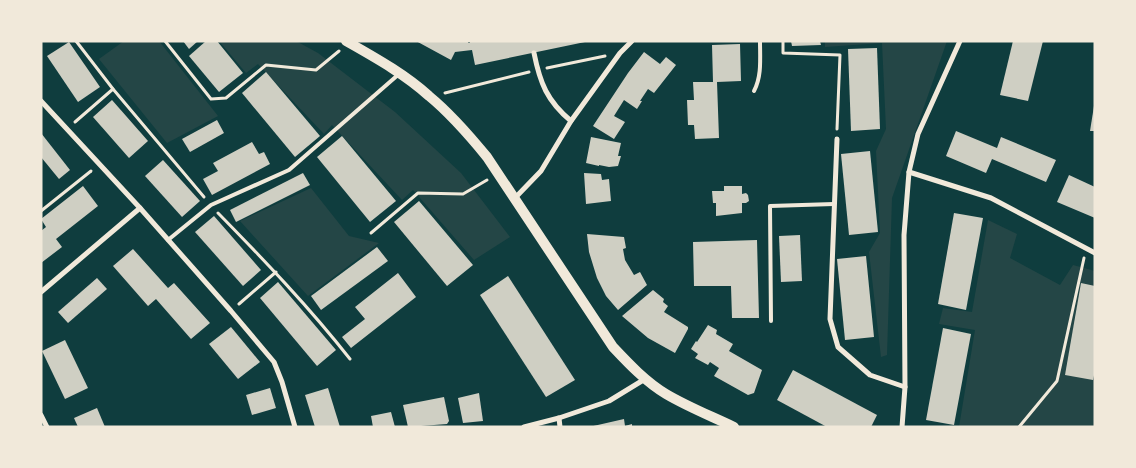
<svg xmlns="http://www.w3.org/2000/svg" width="1136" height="468" viewBox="0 0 1136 468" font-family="Karla,sans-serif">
	<rect width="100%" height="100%" fill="#0f3d3e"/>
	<g fill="#244646">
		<path d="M124,41h35l59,75 -51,27 -68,-84z"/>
		<path d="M219,41h77l22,12 77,59 66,61 49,64 -36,23 -61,-70 -11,10 -70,-75 -8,9 -66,-70 -12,9z"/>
		<path d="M825,41h122l-55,157 -5,157 -6,2 -12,-105 11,-19 -4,-82 10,-22 -4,-86 -57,4z"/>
		<path d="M311,188l38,48 30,7 -71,53 -68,-75z"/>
		<path d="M988,220l29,14 -7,24 50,27 13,-20 22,6v156h-136l16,-97 -36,-6 4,-16 29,4z"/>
	</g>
	<g fill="#cfcfc3">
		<path d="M183,41h15l-9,8z"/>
		<path d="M206,41h11l26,32 -24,19 -30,-36z"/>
		<path d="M416,41h52v2h2v-2l115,1 -110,23 -3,-15 -17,2 -4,8z"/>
		<path d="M791,41h29l1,4 -29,1z"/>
		<path d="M1013,41h30l-15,60 -28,-6z"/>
		<path d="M69,42l31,45 -22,15 -31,-46z"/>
		<path d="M740,44l1,37 -24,1 2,56 -24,1 -1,-14h-6l-1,-25h7l-1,-18h20l-1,-37z"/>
		<path d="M877,48l3,81 -29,2 -3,-82z"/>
		<path d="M644,52l16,12 6,-7 10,8 -22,28 -6,-4 -8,12h2l-5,8 -13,-9 -10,16 11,6 -11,17 -21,-13 35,-53z"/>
		<path d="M266,72l54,64 -25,21 -53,-64z"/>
		<path d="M112,100l36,41 -19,17 -36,-41z"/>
		<path d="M1094,106h1v25h-5z"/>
		<path d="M217,120l7,13 -34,19 -8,-13z"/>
		<path d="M956,131l41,17 4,-11 55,23 -10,22 -54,-23 -6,14 -40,-17z"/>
		<path d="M41,133l29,37 -11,9 -18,-22z"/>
		<path d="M342,136l54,65 -26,21 -53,-65z"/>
		<path d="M591,137l30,6 -3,13h3l-3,10 -9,1 -10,-2v1l-13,-3z"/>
		<path d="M252,142l7,12 5,-2 6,12 -58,31 -9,-16 15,-8 -5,-8z"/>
		<path d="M870,151l8,81 -29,3 -8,-81z"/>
		<path d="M163,160l37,41 -18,16 -37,-41z"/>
		<path d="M303,173l7,12 -74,37 -6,-12z"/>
		<path d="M584,173l17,1 1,6 7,-1 2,22 -25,3z"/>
		<path d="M1069,175l26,12v31l-38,-16z"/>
		<path d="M83,186l15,20 -42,33 6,8 -21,16v-32l5,-4 -5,-8z"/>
		<path d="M724,186h18v8l4,-1 2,2 1,6 -3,2h-4v10l-26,3v-13h-3l-1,-12h12z"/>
		<path d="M419,201l54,64 -26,21 -53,-64z"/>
		<path d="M954,213l29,5 -17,92 -28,-6z"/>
		<path d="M214,216l47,54 -18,16 -48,-54z"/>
		<path d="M587,234l37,3 2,11 -3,1 2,11 9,15 6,-3 7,13 -29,25 -12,-14 -9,-18 -8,-26z"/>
		<path d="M800,235l2,46 -21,1 -2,-46z"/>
		<path d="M757,240l2,78h-27l-1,-32h-37l-1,-44z"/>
		<path d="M377,247l11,14 -67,49 -10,-14z"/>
		<path d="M133,249l35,39 6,-5 36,40 -19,16 -35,-40 -8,7 -35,-40z"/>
		<path d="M866,256l8,81 -29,3 -8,-81z"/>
		<path d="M398,273l18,24 -65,51 -9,-11 23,-18 -10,-12z"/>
		<path d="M508,276l67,104 -29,17 -66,-102z"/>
		<path d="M97,278l10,11 -39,34 -10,-11z"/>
		<path d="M278,282l58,68 -19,16 -57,-68z"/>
		<path d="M1081,283l14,3v85l-2,9 -28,-5z"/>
		<path d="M653,290l11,9 -1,3 5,4 -4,6 24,15v2l-13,24 -27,-15 -26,-22z"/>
		<path d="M708,325l9,5 -1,4 17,10 -4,7 33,19 -8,23 -6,2 -34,-19 5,-8 -9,-6 -2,3 -13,-7 3,-4 -7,-5 5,-8 1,1z"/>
		<path d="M231,327l29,35 -22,17 -29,-35z"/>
		<path d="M943,328l28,6 -17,91 -28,-5z"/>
		<path d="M65,340l23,48 -23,11 -23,-48z"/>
		<path d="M793,370l84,45 -6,12h-44l-50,-27z"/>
		<path d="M270,388l6,20 -24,7 -6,-20z"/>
		<path d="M328,388l12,39h-25l-10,-32z"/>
		<path d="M479,393l4,28 -20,2 -5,-25z"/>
		<path d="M444,397l5,24 -2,3 -39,3 -5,-22z"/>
		<path d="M97,408l8,19h-27l-4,-9z"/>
		<path d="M391,412l4,15h-22l-2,-11z"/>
		<path d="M624,419l1,7 7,-2v3h-43z"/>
	</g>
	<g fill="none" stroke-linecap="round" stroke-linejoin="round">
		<g stroke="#f1e9da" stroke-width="3">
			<path d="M76,41l37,48 91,108"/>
			<path d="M165,41l46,58 15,-1 40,-33 50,5 23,-19"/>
			<path d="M783,41v12l57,2 -3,74"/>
			<path d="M547,68l58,-12"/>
			<path d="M445,93l84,-21"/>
			<path d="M75,122l38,-33"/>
			<path d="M41,211l50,-40"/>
			<path d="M218,213c46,47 91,94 132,146"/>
			<path d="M371,233l47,-40 45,1 24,-14"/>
			<path d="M239,304l37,-32"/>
			<path d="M1019,427l38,-46 27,-123"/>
		</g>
		<g stroke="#f1e9da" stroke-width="4">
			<path d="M754,91c8,-15 6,-33 6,-50"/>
			<path d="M168,240l43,-35 78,-35 110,-96"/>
			<path d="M771,321l-1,-115 64,-2"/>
		</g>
		<g stroke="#f1e9da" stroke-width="5">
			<path d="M534,53c6,30 13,48 37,68"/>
			<path d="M41,101l99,107 91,103 43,51 8,20 13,45"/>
			<path d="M837,139l-7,180 8,28 32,28 35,12"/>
			<path d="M909,172l82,26 104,55"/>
			<path d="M514,199l27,-28 30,-50 49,-68 12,-12"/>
			<path d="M41,292l99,-84"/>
			<path d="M41,415l6,12"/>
			<path d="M559,418l1,9"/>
			<path d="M524,427l35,-9 50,-17 36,-22"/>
			<path d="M902,427l3,-40 -1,-152 5,-63 9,-38 42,-93"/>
		</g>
		<path stroke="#f1e9da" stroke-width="10" d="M346,41c28,16 59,33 83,55 22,18 40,39 58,61l126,190c16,17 33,35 53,47 22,13 45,22 68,33"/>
	</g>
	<rect width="1136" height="468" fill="none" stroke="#f1e9da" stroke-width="85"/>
</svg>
